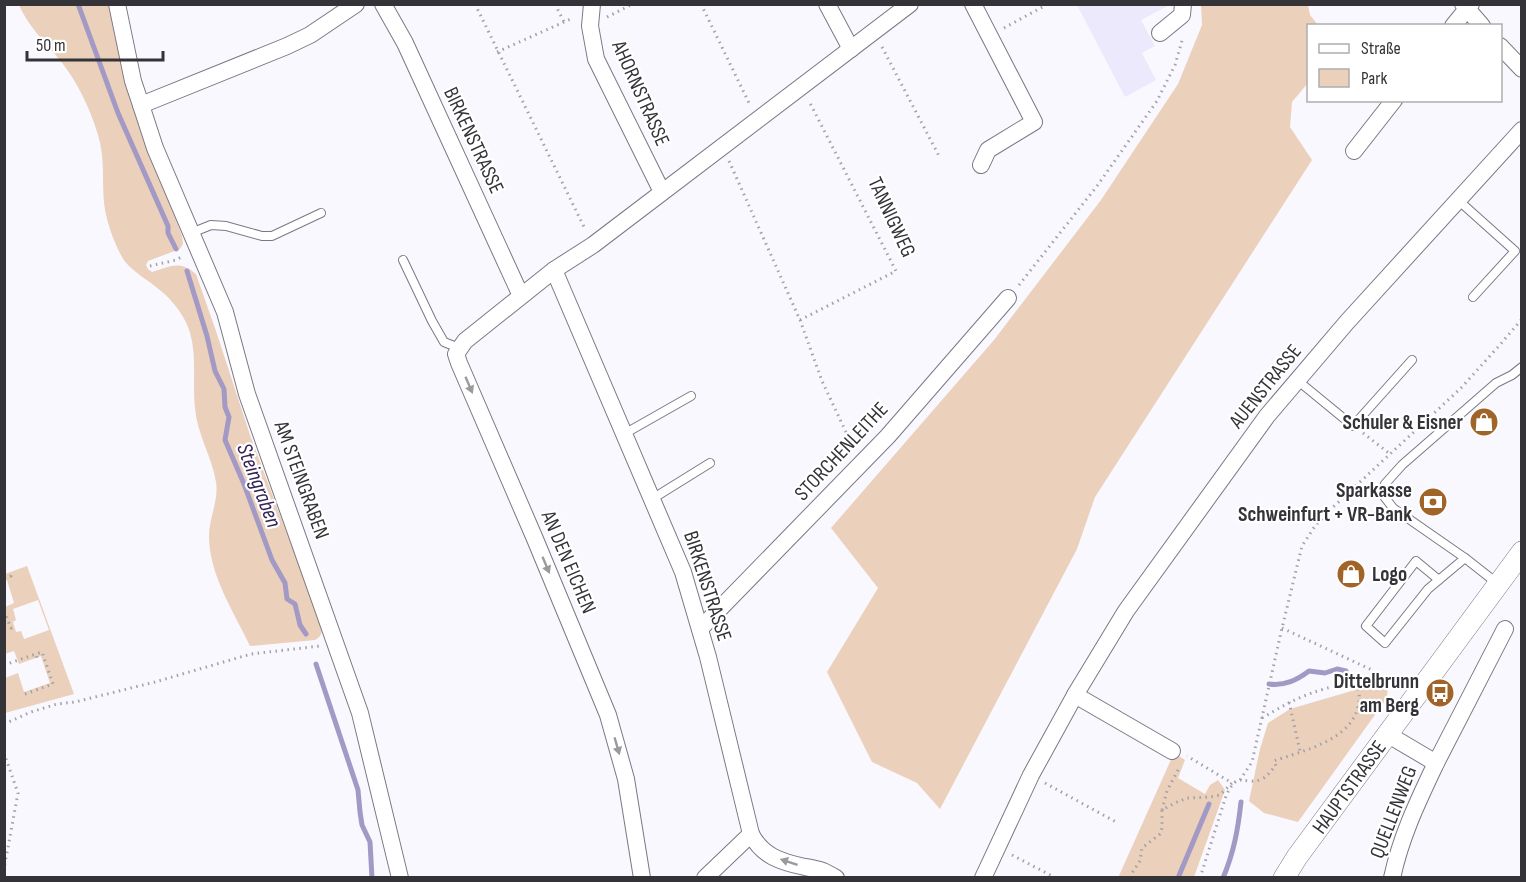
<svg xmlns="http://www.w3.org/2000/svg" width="1526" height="882" viewBox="0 0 1526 882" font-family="'Sofia Sans Condensed',sans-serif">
	<rect width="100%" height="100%" fill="#f9f8ff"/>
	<path fill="#ece9fc" d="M1077,5h93l-29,15 14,26 -13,7 14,27 -31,17z"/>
	<g fill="#ebd0bb" fill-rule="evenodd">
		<path d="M19,5h90l11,52 12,47 50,132 1,8 -3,5 -32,12 -2,4 2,4 4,3c19,-6 28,-12 44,2l21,60 33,101 72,192c0,6 -1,10 -7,13l-65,6c-16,-34 -41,-71 -41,-110 0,-18 10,-36 7,-54 -4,-25 -19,-48 -21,-74 -3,-27 3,-55 -7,-81 -5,-13 -16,-27 -27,-36 -12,-11 -33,-21 -40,-36 -8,-15 -15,-35 -17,-52 -2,-23 1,-45 -6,-68 -8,-27 -21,-54 -39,-76 -15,-18 -31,-33 -40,-54z"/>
		<path d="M1201,5h107l2,10 8,10 -10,1v57l-16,19 -2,25 22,33 -217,337 -18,52 -137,260 -23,-26 -45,-21 -45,-90 51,-84 -47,-60 163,-188 107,-140 77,-116 24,-59z"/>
		<path d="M27,566l47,128 -69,19v-35l13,-5 6,19 26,-9 -9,-27 -22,8 -5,-13 -9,3v-47l9,-4 -7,-23 -2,1v-7zM38,600l11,30 -25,9 -3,-8 -5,1 -3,-10 3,-2 -3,-11z"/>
		<path d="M1388,683l-1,15 -89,124 -34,-9 -15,-12 11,-52 8,-26 22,-14 82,-24z"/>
		<path d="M1174,753l11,7 -7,18 27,16 5,-9 8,-5 7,10 -31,87 -76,1z"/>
	</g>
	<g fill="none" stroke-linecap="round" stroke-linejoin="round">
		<g stroke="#a29ac5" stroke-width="5">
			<path d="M78,4l40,109 50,113v7l8,16"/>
			<path d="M187,271l20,65 8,35 9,18 1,18 4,10 -4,23 19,44 28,76 13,23 2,16 8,5 5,21 6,9"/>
			<path d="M316,664l42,126 2,22 2,13 8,17 2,36"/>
			<path d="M1269,684c16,2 28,-4 40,-13l16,2 12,-4 9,2"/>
			<path d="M1178,878l31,-74"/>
			<path d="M1223,878c11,-26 15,-49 18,-76"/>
		</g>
		<g stroke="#7a7983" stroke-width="10">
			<g id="service">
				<path d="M1458,200l57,51 -42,46"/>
				<path d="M191,233l20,-8 15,1 36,10h10l49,-23"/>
				<path d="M403,260l29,61 12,21 15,6"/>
				<path d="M1297,380l56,46 59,-66"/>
				<path d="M624,434l67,-38"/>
				<path d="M652,499l58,-36"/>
				<path d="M1439,580l-23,-19 -50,65 19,17 43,-54 37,-31"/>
				<path d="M1498,584l-33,-26 -72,-50 -10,-13v-4l2,-7 17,-19 94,-82 16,-8 10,-8"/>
			</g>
		</g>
		<g stroke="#7a7983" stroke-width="18">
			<g id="minor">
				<path d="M117,4l16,77 8,24 14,43 70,164 22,82 113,319 40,165"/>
				<path d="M383,4l22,39 116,253"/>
				<path d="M592,4l-2,22 6,33 66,133"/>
				<path d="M827,4l24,45"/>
				<path d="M973,4l61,118 -46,28 -7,15"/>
				<path d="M1463,4l19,22"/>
				<path d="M1453,26l18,-22"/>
				<path d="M1160,33l22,-18 1,-11"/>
				<path d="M1500,46l22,23"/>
				<path d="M141,105l146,-59 23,-11 46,-31"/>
				<path d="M1354,151l40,-51"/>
				<path d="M554,270l129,302 25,85 43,177c11,22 30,28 54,33 6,1 12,2 18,4 4,2 8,4 13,7"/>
				<path d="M700,629l188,-193 120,-138"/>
				<path d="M1075,695l97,56"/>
				<path d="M1387,734l49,29c-18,38 -35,73 -44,115"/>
				<path d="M1436,763l69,-134"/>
				<path d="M642,878l-16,-99 -18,-64 -73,-176 -76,-176 -3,-9 9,-13 89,-71 39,-25 317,-241"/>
				<path d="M705,878l46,-44"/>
				<path d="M983,878l48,-103 44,-80 51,-84 141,-195 80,-94 175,-192"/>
			</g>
		</g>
		<g stroke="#7a7983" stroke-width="22">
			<path id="tertiary" d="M1284,878l13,-21 225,-305"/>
		</g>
		<g stroke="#a2a1a7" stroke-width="3" stroke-dasharray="1.5 4.5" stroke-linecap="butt">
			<path d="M475,4l110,225"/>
			<path d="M555,4l9,18"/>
			<path d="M701,4l49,101"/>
			<path d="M607,17l26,-13"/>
			<path d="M1004,28l44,-24"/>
			<path d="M882,47l57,109"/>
			<path d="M497,52l76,-34"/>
			<path d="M729,161l71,159 22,61 31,66"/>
			<path d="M150,266l26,-6 7,-4"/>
			<path d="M1019,285l78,-99 60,-85 18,-36 8,-28"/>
			<path d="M800,320l96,-49 -87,-170"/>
			<path d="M1363,433l27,21"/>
			<path d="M4,578l7,-2 -2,-4"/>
			<path d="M4,611l7,17 4,-1"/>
			<path d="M1282,628l90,42 4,9"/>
			<path d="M4,665l32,-11 1,4"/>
			<path d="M25,694l28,-10 -11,-32 -6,2"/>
			<path d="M1289,702l11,49"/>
			<path d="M1262,718c14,-8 27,-16 42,-22 18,-8 82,-25 97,-14"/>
			<path d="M4,724l27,-12 26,-8 18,-2 80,-20 96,-28 69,-8"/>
			<path d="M4,753l14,40 -14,76"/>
			<path d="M1240,780l12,-18 30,-134 20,-82 13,-20 16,-17 130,-121 37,-41 24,-28"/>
			<path d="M1045,783l71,39"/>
			<path d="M1162,810l5,-19 12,-23"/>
			<path d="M1012,855l44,23"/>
			<path d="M1131,878l1,-5 8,-12 2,-13 18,-14 2,-6v-18l13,-7 12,-5 23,-1 10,-2 12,-12 -45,-27"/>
			<path d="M1200,878l26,-82c13,-28 17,-9 36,-17 7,-4 9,-9 14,-13l-2,-5c30,-11 82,-21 85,-61 1,-6 -1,-13 -3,-19"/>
		</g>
		<use href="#service" stroke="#fff" stroke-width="8"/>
		<use href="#minor" stroke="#fff" stroke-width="16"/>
		<use href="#tertiary" stroke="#fff" stroke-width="21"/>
	</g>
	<defs><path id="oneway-solid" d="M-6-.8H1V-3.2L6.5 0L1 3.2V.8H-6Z" transform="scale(1.5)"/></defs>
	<g fill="#9a999c">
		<use href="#oneway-solid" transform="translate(469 385) rotate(67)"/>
		<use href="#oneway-solid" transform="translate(546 565) rotate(67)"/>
		<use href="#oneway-solid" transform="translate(617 746) rotate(74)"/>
		<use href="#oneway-solid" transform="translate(789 862) rotate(-162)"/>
	</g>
	<defs>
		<g id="shop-disc" transform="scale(1.5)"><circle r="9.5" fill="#a16428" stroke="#fff"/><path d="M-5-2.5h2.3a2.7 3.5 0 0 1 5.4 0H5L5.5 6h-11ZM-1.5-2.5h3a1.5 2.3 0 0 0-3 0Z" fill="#fff"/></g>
		<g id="bank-disc" transform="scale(1.5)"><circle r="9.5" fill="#a16428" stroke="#fff"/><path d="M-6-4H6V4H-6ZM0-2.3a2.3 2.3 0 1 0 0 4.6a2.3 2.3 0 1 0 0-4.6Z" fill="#fff"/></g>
		<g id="bus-disc" transform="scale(1.5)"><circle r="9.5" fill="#a16428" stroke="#fff"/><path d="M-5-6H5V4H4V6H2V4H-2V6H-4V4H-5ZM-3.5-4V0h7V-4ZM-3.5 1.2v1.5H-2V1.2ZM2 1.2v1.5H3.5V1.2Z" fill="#fff"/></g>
	</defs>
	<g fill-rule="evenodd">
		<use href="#shop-disc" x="1484" y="422"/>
		<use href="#bank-disc" x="1433" y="502"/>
		<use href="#shop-disc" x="1351" y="574"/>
		<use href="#bus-disc" x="1440" y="693"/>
	</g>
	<g text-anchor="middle" stroke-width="4.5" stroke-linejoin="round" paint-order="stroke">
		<g font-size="21" fill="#343338" stroke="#fff">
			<text transform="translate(641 93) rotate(66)" y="7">AHORNSTRASSE</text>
			<text transform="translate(474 140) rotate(65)" y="7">BIRKENSTRASSE</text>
			<text transform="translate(892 217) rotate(65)" y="7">TANNIGWEG</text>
			<text transform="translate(1265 386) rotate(-51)" y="7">AUENSTRASSE</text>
			<text transform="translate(841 451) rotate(-47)" y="7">STORCHENLEITHE</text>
			<text transform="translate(302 480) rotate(70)" y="7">AM STEINGRABEN</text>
			<text transform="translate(569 562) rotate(67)" y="7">AN DEN EICHEN</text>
			<text transform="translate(708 586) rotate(72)" y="7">BIRKENSTRASSE</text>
			<text transform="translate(1349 787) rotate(-54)" y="7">HAUPTSTRASSE</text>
			<text transform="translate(1393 812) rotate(-69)" y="7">QUELLENWEG</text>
		</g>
		<g font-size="21" font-weight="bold" fill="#343338" stroke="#fff" text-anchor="end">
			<text x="1463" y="429">Schuler &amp; Eisner</text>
			<text x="1412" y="497">Sparkasse<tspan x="1412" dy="24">Schweinfurt + VR-Bank</tspan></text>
			<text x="1372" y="581" text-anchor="start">Logo</text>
			<text x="1419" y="688">Dittelbrunn<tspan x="1419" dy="24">am Berg</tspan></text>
		</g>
		<g font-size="22" font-style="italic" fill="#322358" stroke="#fff">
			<text transform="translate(260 485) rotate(69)" y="8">Steingraben</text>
		</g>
	</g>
	<rect width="1526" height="882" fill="none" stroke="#343338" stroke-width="12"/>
	<rect x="1307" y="24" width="195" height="78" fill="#ffffff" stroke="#aeadaf" stroke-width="1.5"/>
	<rect x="1319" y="44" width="30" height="9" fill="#ffffff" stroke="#aeadaf" stroke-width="1.5"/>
	<text x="1361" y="54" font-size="18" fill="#343338">Straße</text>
	<rect x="1319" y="69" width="30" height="18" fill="#ebd0bb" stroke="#aeadaf" stroke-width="1.5"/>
	<text x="1361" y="84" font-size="18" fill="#343338">Park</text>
	<path d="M27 51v9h136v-9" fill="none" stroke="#343338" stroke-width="3"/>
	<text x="36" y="51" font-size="18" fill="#343338" stroke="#ffffff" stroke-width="4.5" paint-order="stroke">50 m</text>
</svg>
